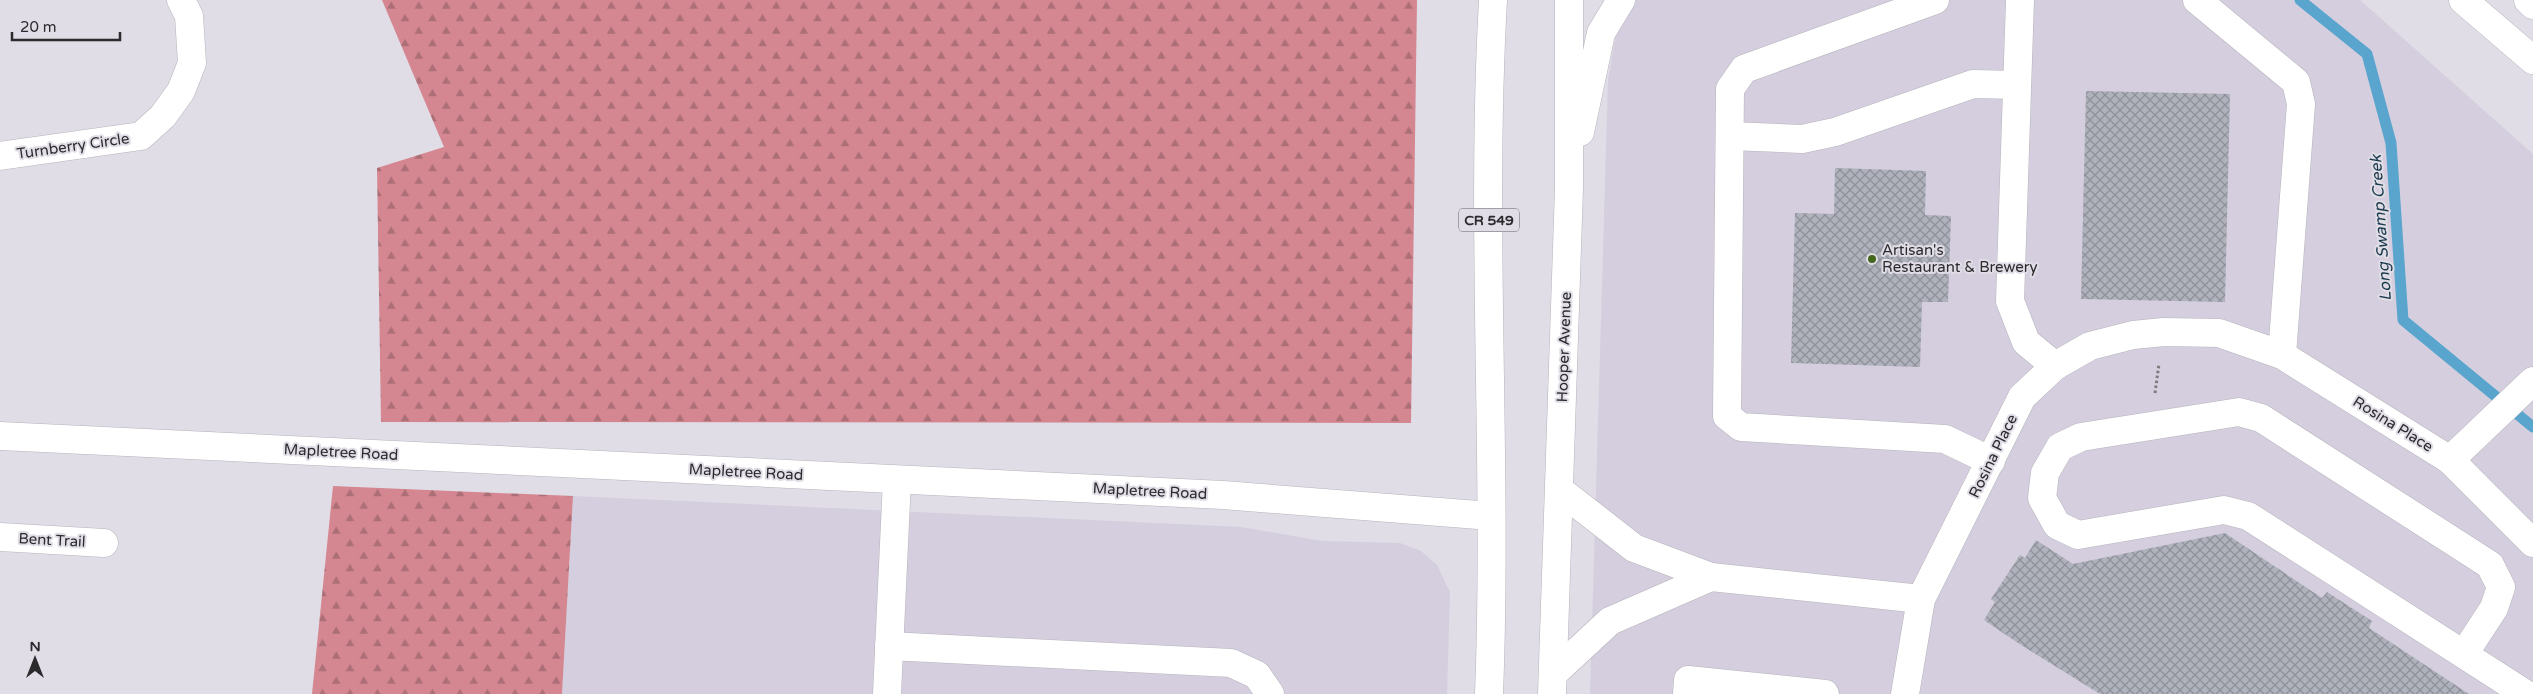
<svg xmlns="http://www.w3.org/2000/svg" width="2533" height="694" viewBox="0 0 2533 694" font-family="'Varela Round',sans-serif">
	<defs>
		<pattern id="forest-firs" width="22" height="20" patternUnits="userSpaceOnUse" patternTransform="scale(1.25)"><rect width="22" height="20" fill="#d58791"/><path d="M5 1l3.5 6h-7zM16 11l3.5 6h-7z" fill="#ad6f77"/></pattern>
		<pattern id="building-cross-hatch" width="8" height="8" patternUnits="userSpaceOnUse" patternTransform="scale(1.25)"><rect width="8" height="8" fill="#afb2bc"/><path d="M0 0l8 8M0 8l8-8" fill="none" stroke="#8f9199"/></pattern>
	</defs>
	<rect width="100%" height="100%" fill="#e0dde6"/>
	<g fill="#d4cede">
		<path d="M1636,0h724l173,154v540h-943l18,-614 8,-46z"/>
		<path d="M573,496l668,31 81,14 78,2 21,8 16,14 13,27 -3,102h-885z"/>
	</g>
	<g fill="url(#forest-firs)">
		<path d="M382,0h1035l-6,423 -1030,-1 -4,-254 67,-21z"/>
		<path d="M333,486l240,10 -11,198h-250z"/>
	</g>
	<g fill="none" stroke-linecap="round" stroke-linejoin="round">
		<path stroke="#59a5cd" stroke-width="11" d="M2300,0l67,54 24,89 12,177 130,107"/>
	</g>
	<g fill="url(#building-cross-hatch)">
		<path d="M2086,91l144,3 -5,208 -144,-3z"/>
		<path d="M1835,168l91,3 -1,44 26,1 -3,86h-26l-2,65 -129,-4 4,-150 39,1z"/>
		<path d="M2225,533l97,65 5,-6 45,29 -3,7 100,66h-369l-82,-51 -34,-23 11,-18 -4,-3 29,-44 5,3 11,-18 37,24z"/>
	</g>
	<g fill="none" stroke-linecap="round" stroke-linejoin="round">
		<g stroke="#b6b3bc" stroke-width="29">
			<g id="minor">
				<path d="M1935,0l-191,69 -14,20 -3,327 14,11 204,12 46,22"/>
				<path d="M2020,0l-10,301 16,41 29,24"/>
				<path d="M2197,0l99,82 5,22 -19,251"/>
				<path d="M1730,136l72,3 33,-7 138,-48 44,1"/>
				<path d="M0,156l141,-20 22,-20 18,-25 11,-28 -3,-47 -8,-16"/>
				<path d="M0,436l1223,59 268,21"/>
				<path d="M2450,460l83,-79"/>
				<path d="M1561,491l73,57 77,29 210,22"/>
				<path d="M0,537l104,6"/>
				<path d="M889,646l342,17 26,12 13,19"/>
				<path d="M2464,654l30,-46 7,-21 -11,-22 -229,-147 -22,-6 -158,25 -21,10 -15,26 -3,25 15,27 21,10 146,-25 24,6 276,177"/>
				<path d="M1555,672l55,-51 101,-44"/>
				<path d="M887,694l10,-214"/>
				<path d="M1687,694l1,-14 137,14"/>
				<path d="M1905,694l16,-95 101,-202 33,-31 35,-20 43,-11 31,-3 55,1 63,22 168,105 83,83"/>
			</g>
		</g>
		<g stroke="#b6b3bc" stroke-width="29">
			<g id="major">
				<path d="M2463,0l70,60"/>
				<path d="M2528,0l5,5"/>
				<path d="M1580,132l21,-99 20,-33"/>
				<path d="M1489,694c9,-231 -9,-463 4,-694"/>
				<path d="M1552,694l17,-506v-188"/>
			</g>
		</g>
		<path stroke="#7d7b80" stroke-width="3" stroke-dasharray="2.5 2.5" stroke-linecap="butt" d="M2155,393l4,-29"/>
		<use href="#minor" stroke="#fff" stroke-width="28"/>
		<use href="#major" stroke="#fff" stroke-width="28"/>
	</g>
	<circle fill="#44661d" stroke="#e0dde6" stroke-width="2" cx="1872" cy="259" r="5"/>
	<g text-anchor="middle" stroke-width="4" stroke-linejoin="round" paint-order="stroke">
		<rect fill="#e0dde6" stroke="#616064" stroke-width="1" x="1459" y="208.5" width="60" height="23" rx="4"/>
		<g font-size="14" font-weight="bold" fill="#2b2a2d">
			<text x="1489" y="225">CR 549</text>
		</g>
		<g font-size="15" fill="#2b2a2d" stroke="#e0dde6">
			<text transform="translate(73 146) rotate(-8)" y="5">Turnberry Circle</text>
			<text transform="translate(1564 347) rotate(-88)" y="5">Hooper Avenue</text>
			<text transform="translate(2393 424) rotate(32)" y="5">Rosina Place</text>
			<text transform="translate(341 452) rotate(3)" y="5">Mapletree Road</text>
			<text transform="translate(1993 456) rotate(-64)" y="5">Rosina Place</text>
			<text transform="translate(746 472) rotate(3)" y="5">Mapletree Road</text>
			<text transform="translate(1150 491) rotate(3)" y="5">Mapletree Road</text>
			<text transform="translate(52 540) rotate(3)" y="5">Bent Trail</text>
		</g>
		<g font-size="15" fill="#2b2a2d" stroke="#e0dde6" text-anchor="start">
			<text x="1882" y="255">Artisan's<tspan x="1882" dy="17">Restaurant &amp; Brewery</tspan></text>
		</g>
		<g font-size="16" font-style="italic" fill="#193a4c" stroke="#e0dde6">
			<text transform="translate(2380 228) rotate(-94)" y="6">Long Swamp Creek</text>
		</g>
	</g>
	<g transform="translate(35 659)" stroke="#e0dde6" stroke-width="4" paint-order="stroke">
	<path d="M0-4L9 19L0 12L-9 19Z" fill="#2b2a2d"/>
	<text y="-8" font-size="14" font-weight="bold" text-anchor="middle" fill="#2b2a2d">N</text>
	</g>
	<path d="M12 32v8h108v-8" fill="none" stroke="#2b2a2d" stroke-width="2.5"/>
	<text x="20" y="32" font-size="15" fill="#2b2a2d" stroke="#e0dde6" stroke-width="4" paint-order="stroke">20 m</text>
</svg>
